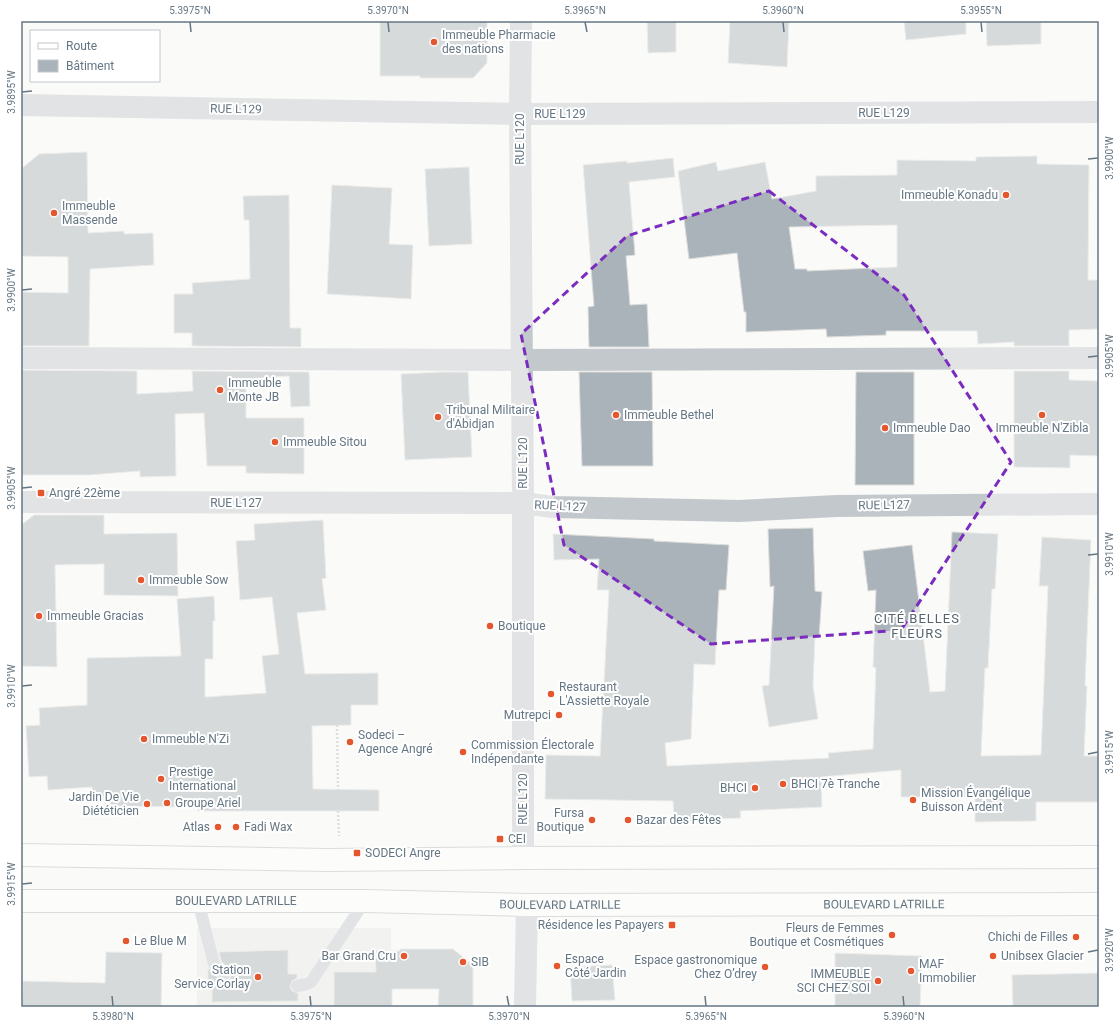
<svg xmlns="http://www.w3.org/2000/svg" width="1120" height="1028" viewBox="0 0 1120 1028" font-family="Roboto,sans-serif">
	<rect width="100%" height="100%" fill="#fafaf8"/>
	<path fill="#e8e9e9" d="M197,928h194l1,79h-195z"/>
	<g fill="#aab3b9" stroke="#dcdcda" fill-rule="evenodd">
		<path d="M380,21h107v42l-14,15h-53v-2h-40z"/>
		<path d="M647,21h29v31l-28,1z"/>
		<path d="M730,21h59l-2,46 -59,-4z"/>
		<path d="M904,21h62v13l-60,6z"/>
		<path d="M986,21h55v23l-54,2z"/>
		<path d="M87,152l1,81 36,-2v3l29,-1 1,32 -64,4 -1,77h-67v-54l46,1v-36l-47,-1v-87l18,-15z"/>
		<path d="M1037,156v8l52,1 -1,115h10l1,49 -30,1v16h-55v-4l-36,2 -1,-13h-91v4l-59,2 -1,-8 -80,3v-20h-2l-7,-59 -48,6 -11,-88 38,-9 2,9 47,-9 7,37 44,-8v-15l81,-1v-15l79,1v-4zM897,225v42l-90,4v-2h-12l-6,-42z"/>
		<path d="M673,158l2,19 -46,5 6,73 -9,1 4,49 17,-1 2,43h-60l-1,-40 6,-1 -11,-141 44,-4v2z"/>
		<path d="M469,167l3,77 -43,2 -4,-77z"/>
		<path d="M332,185l60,3 -3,56 24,1 -2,54 -84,-5z"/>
		<path d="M289,195l1,133h11v19l-109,-1v-13h-18v-39h19l-1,-11 58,-4 -1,-59h-5l-1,-24z"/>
		<path d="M21,370l116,1v23l56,-3 -1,-20 117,1 1,34 -19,1 -2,-31 -43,3v39h58v56l-58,-1v-7h-39l-3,-53 -29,1 1,62 -36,1v-6l-51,4h-68z"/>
		<path d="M1014,371h55v9l30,1v75l-29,-1v13l-56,-1z"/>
		<path d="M442,372h26l4,85 -67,3 -4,-86z"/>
		<path d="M579,372h73l1,94h-71z"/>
		<path d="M856,372h58v113h-59z"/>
		<path d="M34,515h70v19l73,-1 1,63 -74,-1v-31l-49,1 2,102 -36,-1v-141z"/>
		<path d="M323,520l3,58 -4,1 4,31 -29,3 8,61 73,-1v32h-27v20l-39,1 1,63 66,1v21h-181v-4l-93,-1v-9h-13v-10l-44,3 -1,-14 -18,1 -3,-51 14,-1 -1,-17 48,-3v-47l94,-2 -4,-57 37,-3 1,25h-2v38h-8v38l61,-4 -4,-37 17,-2 -7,-57 -32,3 -4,-59 19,-1 -1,-16z"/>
		<path d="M813,528l2,63 7,1 -3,46 -4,-1 -2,49 5,33 -49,8 -7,-41 7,-1 5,-99 -4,1 -2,-58z"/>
		<path d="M952,532l46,2 -3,55h-3l-4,79h-3l-4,88 60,-1 7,-169h-9l3,-49 49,3 -6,146h2l-3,70h15v46h-63v19l-61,1v-25h-74v-27l-80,7 1,30 -82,4 1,7 -67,3 -1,-20 -128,-2 1,-44 54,1 9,-166h-12l2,-31 -45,1 -1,-26 101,5v2l75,4 -3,45h-7l-4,75 -21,-1 -3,75 -26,4 2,23 162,-8 -1,-5 45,-4 3,-81 -3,-1 3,-77 -8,1 -5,-40 49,-6 18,147 15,-1z"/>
		<path d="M400,949h53l20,16v42h-35l1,-18h-47v18h-58v-35h42l-1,-21h25z"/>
		<path d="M288,950v24h9v4l-5,3 -2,6 2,4 6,2v8l-86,1v-16h-4v-18l14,14h4l3,-1 2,-4 -1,-7 -9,-9 -2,-9z"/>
		<path d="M106,952l56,1 -1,54h-139l1,-26 82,2z"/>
		<path d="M835,953l87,3 -2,51h-85z"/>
		<path d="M612,965l3,35 -43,1 -2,-34z"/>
		<path d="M1099,973v34h-86l-1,-32z"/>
	</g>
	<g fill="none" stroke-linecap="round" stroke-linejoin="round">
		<g stroke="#b3babf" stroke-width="24">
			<g id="secondary">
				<path d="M21,855l306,5 196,-2 576,-1"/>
				<path id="s1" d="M21,901h344l162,4 572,-1"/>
			</g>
		</g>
		<g stroke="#bbbfc2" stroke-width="2.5" stroke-dasharray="2 2" stroke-linecap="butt">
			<path d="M337,725l1,65"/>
			<path d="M338,811l1,25"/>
		</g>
		<g stroke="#c3c8cc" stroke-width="12">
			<path d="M198,901l16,63 4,5 6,6"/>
			<path d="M297,986l10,-2 4,-2 54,-81"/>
		</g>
		<g stroke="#c3c8cc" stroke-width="22">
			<path d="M521,21l-1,93 3,389v355"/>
			<path d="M21,105l499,9 579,-2"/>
			<path d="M21,358l501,2 577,-2"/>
			<path d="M21,502l502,1 29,4 187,4 98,-5 262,-2"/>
			<path d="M525,1007l2,-102"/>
		</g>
		<use href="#secondary" stroke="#fff" stroke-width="22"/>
	</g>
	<path d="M0 0H1120V1028H0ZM769,191l135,104 107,167 -110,168 -190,14 -147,-99 -43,-211 106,-98z" fill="#fafaf8" fill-opacity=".55" fill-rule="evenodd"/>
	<path fill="none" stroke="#7b2cbf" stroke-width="3" stroke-dasharray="8 5" stroke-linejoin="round" d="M769,191l135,104 107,167 -110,168 -190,14 -147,-99 -43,-211 106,-98z"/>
	<path fill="none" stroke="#657683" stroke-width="1.5" d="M190,22l1,10M388,22l1,10M585,22l2,10M783,22l1,10M981,22l1,10M22,92l10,-1M1088,159l10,-1M22,290l10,-1M1088,357l10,-1M22,488l10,-1M1088,555l10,-1M22,686l10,-1M1088,754l10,-2M22,884l10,-1M1088,952l10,-2M112,996l1,10M310,996l1,10M507,996l2,10M705,996l1,10M903,996l1,10"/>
	<g fill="#e4572e" stroke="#fff" stroke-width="1.5">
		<circle cx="434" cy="42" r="4"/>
		<circle cx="1006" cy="195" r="4"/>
		<circle cx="54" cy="213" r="4"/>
		<circle cx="220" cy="390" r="4"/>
		<circle cx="616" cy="415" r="4"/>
		<circle cx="1042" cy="415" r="4"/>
		<circle cx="438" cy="417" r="4"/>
		<circle cx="885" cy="428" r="4"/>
		<circle cx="275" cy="442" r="4"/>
		<rect x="37" y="489" width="8" height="8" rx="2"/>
		<circle cx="141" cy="580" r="4"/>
		<circle cx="39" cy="616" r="4"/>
		<circle cx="490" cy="626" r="4"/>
		<circle cx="551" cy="694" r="4"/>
		<circle cx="559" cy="715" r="4"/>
		<circle cx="144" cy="739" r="4"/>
		<circle cx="350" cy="742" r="4"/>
		<circle cx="463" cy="752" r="4"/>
		<circle cx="161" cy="779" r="4"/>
		<circle cx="783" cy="784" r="4"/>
		<circle cx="755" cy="788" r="4"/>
		<circle cx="913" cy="800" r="4"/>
		<circle cx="167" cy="803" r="4"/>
		<circle cx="147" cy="804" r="4"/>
		<circle cx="592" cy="820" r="4"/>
		<circle cx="628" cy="820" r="4"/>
		<circle cx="218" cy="827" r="4"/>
		<circle cx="236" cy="827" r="4"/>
		<rect x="496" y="835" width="8" height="8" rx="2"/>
		<rect x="353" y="849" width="8" height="8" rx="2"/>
		<rect x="668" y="921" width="8" height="8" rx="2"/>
		<circle cx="892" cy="935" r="4"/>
		<circle cx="1076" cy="937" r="4"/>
		<circle cx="126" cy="941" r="4"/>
		<circle cx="404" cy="956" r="4"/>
		<circle cx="993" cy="956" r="4"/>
		<circle cx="463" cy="962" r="4"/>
		<circle cx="557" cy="966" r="4"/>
		<circle cx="765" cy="967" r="4"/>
		<circle cx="911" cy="971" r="4"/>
		<circle cx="258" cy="977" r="4"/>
		<circle cx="878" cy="981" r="4"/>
	</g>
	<g text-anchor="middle" stroke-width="4" stroke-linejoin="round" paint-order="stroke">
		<g font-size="12" fill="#657683" stroke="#fff" text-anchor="start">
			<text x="442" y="39">Immeuble Pharmacie<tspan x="442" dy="14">des nations</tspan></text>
			<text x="998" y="199" text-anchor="end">Immeuble Konadu</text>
			<text x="62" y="210">Immeuble<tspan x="62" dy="14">Massende</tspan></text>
			<text x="228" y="387">Immeuble<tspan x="228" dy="14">Monte JB</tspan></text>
			<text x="446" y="414">Tribunal Militaire<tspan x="446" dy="14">d'Abidjan</tspan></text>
			<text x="624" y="419">Immeuble Bethel</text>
			<text x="893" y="432">Immeuble Dao</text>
			<text x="1042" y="432" text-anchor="middle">Immeuble N'Zibla</text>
			<text x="283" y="446">Immeuble Sitou</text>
			<text x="49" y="497">Angré 22ème</text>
			<text x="149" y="584">Immeuble Sow</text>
			<text x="47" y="620">Immeuble Gracias</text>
			<text x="498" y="630">Boutique</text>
			<text x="559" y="691">Restaurant<tspan x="559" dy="14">L'Assiette Royale</tspan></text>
			<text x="551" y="719" text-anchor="end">Mutrepci</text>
			<text x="358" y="739">Sodeci –<tspan x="358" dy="14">Agence Angré</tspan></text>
			<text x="152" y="743">Immeuble N'Zi</text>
			<text x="471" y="749">Commission Électorale<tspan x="471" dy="14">Indépendante</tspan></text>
			<text x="169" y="776">Prestige<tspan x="169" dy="14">International</tspan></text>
			<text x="791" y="788">BHCI 7è Tranche</text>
			<text x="747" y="792" text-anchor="end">BHCI</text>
			<text x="921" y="797">Mission Évangélique<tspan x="921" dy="14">Buisson Ardent</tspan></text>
			<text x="139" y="801" text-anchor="end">Jardin De Vie<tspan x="139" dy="14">Diététicien</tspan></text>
			<text x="175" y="807">Groupe Ariel</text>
			<text x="584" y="817" text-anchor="end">Fursa<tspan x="584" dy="14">Boutique</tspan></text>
			<text x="636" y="824">Bazar des Fêtes</text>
			<text x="210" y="831" text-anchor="end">Atlas</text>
			<text x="244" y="831">Fadi Wax</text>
			<text x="508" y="843">CEI</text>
			<text x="365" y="857">SODECI Angre</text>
			<text x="664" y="929" text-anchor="end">Résidence les Papayers</text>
			<text x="884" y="932" text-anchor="end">Fleurs de Femmes<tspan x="884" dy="14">Boutique et Cosmétiques</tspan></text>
			<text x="1068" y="941" text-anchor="end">Chichi de Filles</text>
			<text x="134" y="945">Le Blue M</text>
			<text x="396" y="960" text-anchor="end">Bar Grand Cru</text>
			<text x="1001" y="960">Unibsex Glacier</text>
			<text x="565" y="963">Espace<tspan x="565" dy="14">Côté Jardin</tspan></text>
			<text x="757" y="964" text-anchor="end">Espace gastronomique<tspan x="757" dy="14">Chez O’drey</tspan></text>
			<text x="471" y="966">SIB</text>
			<text x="919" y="968">MAF<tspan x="919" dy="14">Immobilier</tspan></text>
			<text x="250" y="974" text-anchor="end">Station<tspan x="250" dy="14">Service Corlay</tspan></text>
			<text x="870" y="978" text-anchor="end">IMMEUBLE<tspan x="870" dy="14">SCI CHEZ SOI</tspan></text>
		</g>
		<g font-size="12" fill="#657683" stroke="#fff">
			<text transform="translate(236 109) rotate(1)" y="4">RUE L129</text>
			<text x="884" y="117">RUE L129</text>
			<text x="560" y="118">RUE L129</text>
			<text transform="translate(520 139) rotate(-90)" y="4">RUE L120</text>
			<text transform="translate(523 463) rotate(-90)" y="4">RUE L120</text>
			<text x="236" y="507">RUE L127</text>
			<text transform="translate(884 505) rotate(-1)" y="4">RUE L127</text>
			<text transform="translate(560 506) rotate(3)" y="4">RUE L127</text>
			<text transform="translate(523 799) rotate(-90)" y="4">RUE L120</text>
			<text dy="4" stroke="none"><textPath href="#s1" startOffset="215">BOULEVARD LATRILLE</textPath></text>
			<text dy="4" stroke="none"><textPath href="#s1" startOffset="539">BOULEVARD LATRILLE</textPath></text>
			<text dy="4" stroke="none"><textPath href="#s1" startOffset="863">BOULEVARD LATRILLE</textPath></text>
		</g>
		<g font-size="13" letter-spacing="1" fill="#57646e" stroke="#fff">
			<text x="917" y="623">CITÉ BELLES<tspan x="917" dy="15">FLEURS</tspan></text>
		</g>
	</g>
	<rect width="1120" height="1028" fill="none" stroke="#ffffff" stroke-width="44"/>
	<rect x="30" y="30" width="130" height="52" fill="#ffffff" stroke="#c1c8cd"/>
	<rect x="38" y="43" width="20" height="6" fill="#ffffff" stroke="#c1c8cd"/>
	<text x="66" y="50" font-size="12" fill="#657683">Route</text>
	<rect x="38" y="60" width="20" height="12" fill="#aab3b9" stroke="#c1c8cd"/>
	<text x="66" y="70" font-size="12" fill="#657683">Bâtiment</text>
	<rect x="22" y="22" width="1076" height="984" fill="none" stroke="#657683" stroke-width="1.5"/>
	<g font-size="10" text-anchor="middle" fill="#657683">
		<text x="190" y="14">5.3975°N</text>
		<text x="388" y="14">5.3970°N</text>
		<text x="585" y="14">5.3965°N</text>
		<text x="783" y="14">5.3960°N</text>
		<text x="981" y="14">5.3955°N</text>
		<text transform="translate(11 92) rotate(-90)" y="4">3.9895°W</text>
		<text transform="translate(1109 158) rotate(-90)" y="4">3.9900°W</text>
		<text transform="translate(11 290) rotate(-90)" y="4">3.9900°W</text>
		<text transform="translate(1109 356) rotate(-90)" y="4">3.9905°W</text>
		<text transform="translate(11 488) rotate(-90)" y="4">3.9905°W</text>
		<text transform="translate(1109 554) rotate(-90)" y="4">3.9910°W</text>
		<text transform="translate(11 686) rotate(-90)" y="4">3.9910°W</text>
		<text transform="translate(1109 752) rotate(-90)" y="4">3.9915°W</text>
		<text transform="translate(11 884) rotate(-90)" y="4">3.9915°W</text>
		<text transform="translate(1109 950) rotate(-90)" y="4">3.9920°W</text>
		<text x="113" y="1020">5.3980°N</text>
		<text x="311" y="1020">5.3975°N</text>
		<text x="509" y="1020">5.3970°N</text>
		<text x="706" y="1020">5.3965°N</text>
		<text x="904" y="1020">5.3960°N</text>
	</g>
</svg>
